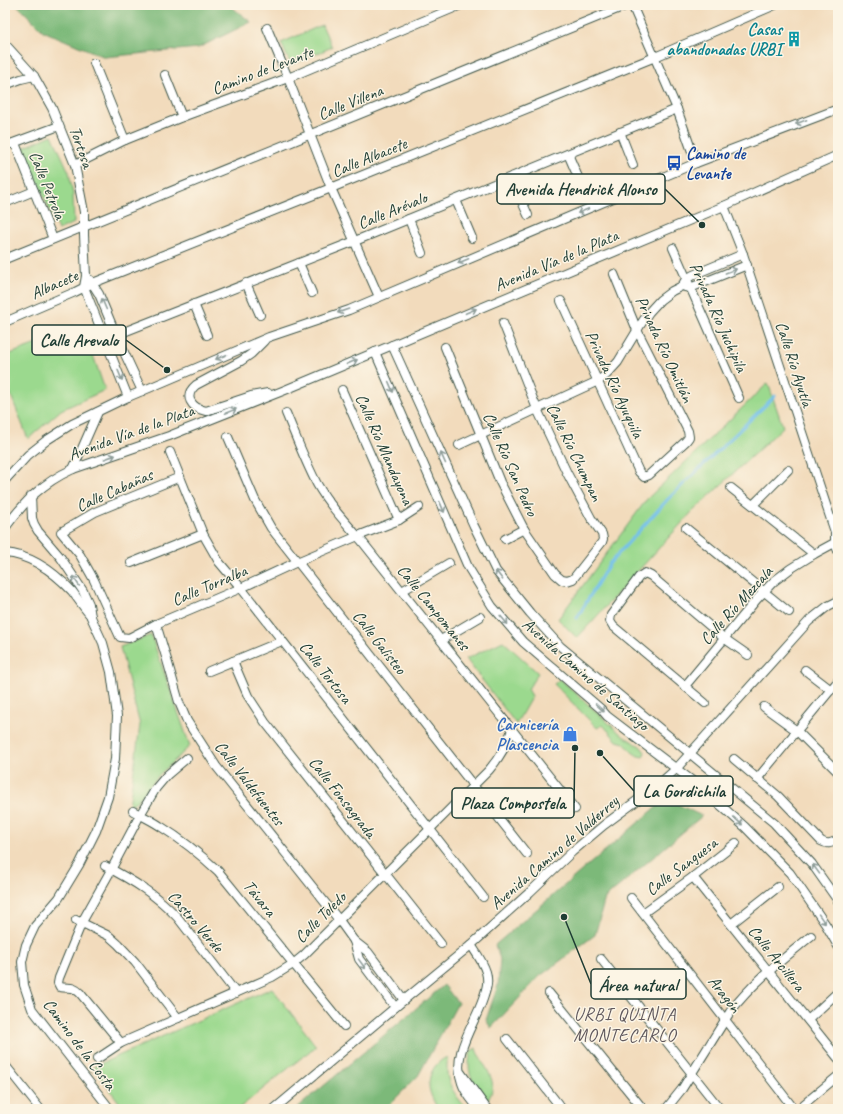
<svg xmlns="http://www.w3.org/2000/svg" width="843" height="1114" viewBox="0 0 843 1114" font-family="Caveat,sans-serif">
	<rect width="100%" height="100%" fill="#fcf5e5"/>
	<filter id="ink" filterUnits="userSpaceOnUse"><feTurbulence type="fractalNoise" baseFrequency=".025" numOctaves="2"/><feDisplacementMap in="SourceGraphic" scale="8" xChannelSelector="R" yChannelSelector="G"/><feConvolveMatrix kernelMatrix="1 2 1 2 8 2 1 2 1" color-interpolation-filters="sRGB"/></filter>
	<filter id="wash" filterUnits="userSpaceOnUse"><feTurbulence type="fractalNoise" baseFrequency=".012" numOctaves="4" result="noise"/><feDisplacementMap in="SourceGraphic" scale="16" xChannelSelector="R" yChannelSelector="G"/><feGaussianBlur stdDeviation="0.9" result="paint"/><feColorMatrix in="noise" values="0 0 0 0 0 0 0 0 0 0 0 0 0 0 0 0 0 1.4 0 .05"/><feComposite in="paint" operator="in"/></filter>
	<g filter="url(#wash)">
		<rect width="100%" height="100%" fill="#f2dbbc"/>
		<g fill="#9bd98e" stroke="#5d8b61">
			<path d="M322,25l10,22 -41,18 -10,-22z"/>
			<path d="M52,135l17,37 4,22 1,29 -16,7 -35,-82z"/>
			<path d="M83,326l22,64 -44,20 -33,29 -23,-59v-24z"/>
			<path d="M768,383l15,44 -92,86 -114,125 -19,-19 89,-120z"/>
			<path d="M151,635l39,111 -31,29 -21,25 -9,6 11,-81 -20,-78z"/>
			<path d="M503,641l35,32 -10,16 4,7 -16,28 -50,-65z"/>
			<path d="M560,679l63,57 17,10 5,6 -2,5 -5,-1 -6,-4 -8,-9 -7,-2 -14,-16 -6,3 -43,-44z"/>
			<path d="M272,988l44,58 -78,63h-114l-31,-42z"/>
			<path d="M476,1048c1,6 4,8 7,14 8,15 14,22 5,38 -15,-17 -23,-26 -17,-49z"/>
			<path d="M447,1057c0,5 0,11 0,16 1,13 11,26 20,36h-29c-4,-7 -9,-16 -9,-24 0,-13 7,-23 18,-28z"/>
		</g>
		<g fill="#7cb979" stroke="#4e7b56">
			<path d="M17,5h212l22,17 -53,26 -93,9 -62,-26z"/>
			<path d="M666,799l36,17 -97,82 -10,37 -55,41 -49,52 -5,-8 12,-35 2,-26 -5,-14 92,-79z"/>
			<path d="M444,985l14,18 -40,73 -30,30 -10,3h-82z"/>
		</g>
		<g fill="none" stroke-linecap="round" stroke-linejoin="round">
			<path stroke="#73c0ed" stroke-width="3" d="M577,618l32,-54 59,-65 107,-103"/>
		</g>
	</g>
	<g filter="url(#ink)">
		<g fill="none" stroke-linecap="round" stroke-linejoin="round">
			<g stroke="#3f5548" stroke-width="10">
				<g id="minor">
					<path d="M632,5l45,104 19,54"/>
					<path d="M267,28l21,50 43,110 48,109"/>
					<path d="M5,44l29,32 18,32 23,57 9,47v23l2,41 -2,11 44,110"/>
					<path d="M94,63l31,77"/>
					<path d="M165,75l17,42"/>
					<path d="M5,85l16,-6 13,-3"/>
					<path d="M620,132l13,33"/>
					<path d="M15,143l38,96"/>
					<path d="M5,146l54,-20"/>
					<path d="M568,154l13,30"/>
					<path d="M75,165l50,-25 57,-23 106,-39 173,-73"/>
					<path d="M511,177l17,38"/>
					<path d="M456,200l16,38"/>
					<path d="M5,203l29,-12"/>
					<path d="M724,206l19,48 92,278v11l3,8"/>
					<path d="M409,219l13,34"/>
					<path d="M673,248l66,150"/>
					<path d="M5,259l622,-254"/>
					<path d="M299,263l13,30"/>
					<path d="M90,280l9,14 17,41 26,56"/>
					<path d="M246,283l14,32"/>
					<path d="M685,287l5,1 57,-23"/>
					<path d="M561,301l78,171 5,5 5,-2 37,-34 3,-4 -1,-6 -51,-101 -23,-56"/>
					<path d="M194,304l13,31"/>
					<path d="M5,322l70,-30 18,-9 238,-95 324,-131 120,-52"/>
					<path d="M116,335l239,-94 322,-132"/>
					<path d="M264,341l-13,13 -10,7 -45,24c-13,11 -5,23 10,26l45,-15 17,-3"/>
					<path d="M392,345l82,181 22,45 34,42 30,33 214,177 38,41 26,37"/>
					<path d="M445,347l55,135 24,47 31,45 7,6 5,1 6,-2 29,-37 1,-3 -1,-5 -11,-16 -24,-45 -30,-64 -34,-86"/>
					<path d="M375,352l93,215 24,39 31,36 78,67 6,7 92,70 46,41 45,46 36,52 12,21"/>
					<path d="M342,390l57,130"/>
					<path d="M286,413c10,24 19,48 31,71 12,21 28,38 44,56l214,269"/>
					<path d="M228,437l27,63 16,28 256,326"/>
					<path d="M459,445l139,-64 9,-7 11,-12 23,-38 8,-12 11,-12 12,-9 10,-5 4,-7 7,-4 50,-21"/>
					<path d="M170,452l33,82 16,28 22,26 242,309"/>
					<path d="M73,469l25,-57"/>
					<path d="M180,477l-85,35 -34,20 19,23 14,25 26,57 9,1 27,-14 85,-36 56,-26 61,-26 41,-16 20,-13"/>
					<path d="M5,480l23,-25 19,-15 25,-16 56,-27 141,-60 80,-27 347,-147 142,-54"/>
					<path d="M731,488l83,66"/>
					<path d="M31,496l1,22 2,6 4,7 23,27 22,33 6,13 2,13 12,26 8,29 6,44 -2,43 -7,38 -12,34 -17,34 -20,33 -24,28 -9,19 -4,17 2,23 8,24 78,100"/>
					<path d="M753,505l35,-35"/>
					<path d="M5,528c20,-27 37,-45 68,-59l96,-33 116,-46 439,-184 114,-51"/>
					<path d="M686,528l103,84"/>
					<path d="M505,539l19,-10"/>
					<path d="M5,553c26,2 49,19 67,38 6,8 12,17 19,25"/>
					<path d="M131,563l72,-29"/>
					<path d="M402,591l47,-28"/>
					<path d="M156,624l11,36 12,42 8,19 9,14 20,31 123,154 15,21 14,11 36,48"/>
					<path d="M441,640l39,-23"/>
					<path d="M233,661l15,35 17,26 176,222"/>
					<path d="M805,670l26,20"/>
					<path d="M209,671l73,-30"/>
					<path d="M685,686l72,-87 16,-17 17,-13 24,-15 24,-13"/>
					<path d="M705,703l-92,-77 -3,-5 1,-6 28,-38 6,-4 6,3 74,63 23,16"/>
					<path d="M764,707l33,24 41,41"/>
					<path d="M734,759l44,37 43,45c7,4 10,2 17,-1"/>
					<path d="M757,779l81,-98"/>
					<path d="M133,811c9,5 18,9 27,15 21,13 40,28 58,45l126,155"/>
					<path d="M105,866c27,14 52,29 73,52l58,75"/>
					<path d="M693,877l145,181"/>
					<path d="M631,898l163,211"/>
					<path d="M643,913l50,-36 43,-34"/>
					<path d="M76,920l33,16 9,8 17,18 43,56"/>
					<path d="M731,924l47,-37"/>
					<path d="M354,941l5,18 36,48"/>
					<path d="M471,945c6,9 12,17 15,27 3,10 0,18 -3,27 -9,27 -32,55 -21,84 3,10 11,18 17,26"/>
					<path d="M601,959l119,150"/>
					<path d="M549,993l94,116"/>
					<path d="M808,1020l30,-28"/>
					<path d="M507,1039l55,70"/>
					<path d="M121,1043l-41,-50c-9,-8 -10,-4 -20,-6l-2,-4 1,-5 23,-56 29,-52 29,-55 16,-27 11,-13 20,-17"/>
					<path d="M97,1059l24,-16 151,-66 21,-13 11,-9 185,-185c10,-12 18,-25 23,-40"/>
					<path d="M5,1065l35,44"/>
					<path d="M461,1073l26,36"/>
					<path d="M274,1109l130,-109 67,-55 59,-53 42,-40 32,-27 54,-40 18,-16 133,-148 19,-15 10,-5"/>
					<path d="M666,1109l16,-20 48,-77c23,-30 52,-52 81,-76"/>
					<path d="M798,1109l40,-33"/>
				</g>
			</g>
			<use href="#minor" stroke="#fff" stroke-width="8"/>
		</g>
		<defs><path id="oneway-shaft" d="M-6 0H5M1.5-3L5.5 0L1.5 3" fill="none" stroke-width="1.6" stroke-linecap="round" stroke-linejoin="round"/></defs>
		<g stroke="#8f9e9a">
			<use href="#oneway-shaft" transform="translate(801 122) rotate(159)"/>
			<use href="#oneway-shaft" transform="translate(583 211) rotate(157)"/>
			<use href="#oneway-shaft" transform="translate(463 261) rotate(157)"/>
			<use href="#oneway-shaft" transform="translate(731 271) rotate(-20)"/>
			<use href="#oneway-shaft" transform="translate(104 304) rotate(-113)"/>
			<use href="#oneway-shaft" transform="translate(343 311) rotate(161)"/>
			<use href="#oneway-shaft" transform="translate(471 311) rotate(-23)"/>
			<use href="#oneway-shaft" transform="translate(221 357) rotate(157)"/>
			<use href="#oneway-shaft" transform="translate(352 362) rotate(-23)"/>
			<use href="#oneway-shaft" transform="translate(120 375) rotate(68)"/>
			<use href="#oneway-shaft" transform="translate(391 387) rotate(67)"/>
			<use href="#oneway-shaft" transform="translate(231 411) rotate(-22)"/>
			<use href="#oneway-shaft" transform="translate(110 457) rotate(-19)"/>
			<use href="#oneway-shaft" transform="translate(443 458) rotate(-114)"/>
			<use href="#oneway-shaft" transform="translate(442 507) rotate(67)"/>
			<use href="#oneway-shaft" transform="translate(499 575) rotate(-127)"/>
			<use href="#oneway-shaft" transform="translate(76 581) rotate(-124)"/>
			<use href="#oneway-shaft" transform="translate(504 620) rotate(50)"/>
			<use href="#oneway-shaft" transform="translate(600 708) rotate(43)"/>
			<use href="#oneway-shaft" transform="translate(738 821) rotate(41)"/>
			<use href="#oneway-shaft" transform="translate(816 869) rotate(-126)"/>
			<use href="#oneway-shaft" transform="translate(822 919) rotate(55)"/>
			<use href="#oneway-shaft" transform="translate(362 964) rotate(54)"/>
		</g>
	</g>
	<defs>
		<g id="building-bare" transform="scale(1.2)"><path d="M-4-6H4V6H1V3H-1V6H-4ZM-2.5-4.3h1.7v1.8h-1.7ZM.8-4.3h1.7v1.8H.8ZM-2.5-1h1.7V.8h-1.7ZM.8-1h1.7V.8H.8Z" fill="#0f9aa8" stroke="#fcf5e5" stroke-width="2.5" paint-order="stroke"/></g>
		<g id="bus-bare" transform="scale(1.2)"><path d="M-5-6H5V4H4V6H2V4H-2V6H-4V4H-5ZM-3.5-4V0h7V-4ZM-3.5 1.2v1.5H-2V1.2ZM2 1.2v1.5H3.5V1.2Z" fill="#1a4fb4" stroke="#fcf5e5" stroke-width="2.5" paint-order="stroke"/></g>
		<g id="shop-bare" transform="scale(1.2)"><path d="M-5-2.5h2.3a2.7 3.5 0 0 1 5.4 0H5L5.5 6h-11ZM-1.5-2.5h3a1.5 2.3 0 0 0-3 0Z" fill="#3f7fe0" stroke="#fcf5e5" stroke-width="2.5" paint-order="stroke"/></g>
	</defs>
	<g fill-rule="evenodd">
		<use href="#building-bare" x="794" y="39"/>
		<use href="#bus-bare" x="674" y="163"/>
		<use href="#shop-bare" x="570" y="734"/>
	</g>
	<g text-anchor="middle" stroke-width="3" stroke-linejoin="round" paint-order="stroke">
		<g font-size="17" font-weight="bold" fill="#0d838f" stroke="#fcf5e5" text-anchor="end">
			<text x="782" y="35">Casas<tspan x="782" dy="20">abandonadas URBI</tspan></text>
		</g>
		<g font-size="17" fill="#1f3d34" stroke="#fcf5e5">
			<text transform="translate(262 70) rotate(-21)" y="6">Camino de Levante</text>
			<text transform="translate(350 102) rotate(-22)" y="6">Calle Villena</text>
			<text transform="translate(82 147) rotate(71)" y="6">Tortosa</text>
			<text transform="translate(369 157) rotate(-22)" y="6">Calle Albacete</text>
			<text transform="translate(48 185) rotate(68)" y="6">Calle Petrola</text>
			<text transform="translate(392 210) rotate(-22)" y="6">Calle Arévalo</text>
			<text transform="translate(556 260) rotate(-23)" y="6">Avenida Vía de la Plata</text>
			<text transform="translate(54 284) rotate(-24)" y="6">Albacete</text>
			<text transform="translate(719 317) rotate(66)" y="6">Privada Río Juchipila</text>
			<text transform="translate(665 349) rotate(65)" y="6">Privada Río Omitlán</text>
			<text transform="translate(795 364) rotate(72)" y="6">Calle Río Ayutla</text>
			<text transform="translate(615 384) rotate(65)" y="6">Privada Río Ayuquila</text>
			<text transform="translate(131 432) rotate(-20)" y="6">Avenida Vía de la Plata</text>
			<text transform="translate(385 449) rotate(66)" y="6">Calle Río Mandayona</text>
			<text transform="translate(575 452) rotate(64)" y="6">Calle Río Chumpan</text>
			<text transform="translate(511 464) rotate(66)" y="6">Calle Río San Pedro</text>
			<text transform="translate(114 490) rotate(-24)" y="6">Calle Cabañas</text>
			<text transform="translate(209 585) rotate(-23)" y="6">Calle Torralba</text>
			<text transform="translate(736 605) rotate(-48)" y="6">Calle Río Mezcala</text>
			<text transform="translate(434 607) rotate(51)" y="6">Calle Campomanes</text>
			<text transform="translate(380 642) rotate(52)" y="6">Calle Galisteo</text>
			<text transform="translate(326 672) rotate(52)" y="6">Calle Tortosa</text>
			<text transform="translate(586 674) rotate(41)" y="6">Avenida Camino de Santiago</text>
			<text transform="translate(250 783) rotate(52)" y="6">Calle Valdefuentes</text>
			<text transform="translate(343 797) rotate(52)" y="6">Calle Fonsagrada</text>
			<text transform="translate(554 852) rotate(-41)" y="6">Avenida Camino de Valderrey</text>
			<text transform="translate(681 866) rotate(-37)" y="6">Calle Sanguesa</text>
			<text transform="translate(260 898) rotate(51)" y="6">Távara</text>
			<text transform="translate(320 917) rotate(-45)" y="6">Calle Toledo</text>
			<text transform="translate(196 921) rotate(49)" y="6">Castro Verde</text>
			<text transform="translate(777 958) rotate(51)" y="6">Calle Arcillera</text>
			<text transform="translate(725 994) rotate(52)" y="6">Aragón</text>
			<text transform="translate(80 1044) rotate(53)" y="6">Camino de la Costa</text>
		</g>
		<g font-size="17" font-weight="bold" fill="#164399" stroke="#fcf5e5" text-anchor="start">
			<text x="686" y="159">Camino de<tspan x="686" dy="20">Levante</tspan></text>
		</g>
		<g font-size="17" font-weight="bold" fill="#366cbe" stroke="#fcf5e5" text-anchor="end">
			<text x="558" y="730">Carnicería<tspan x="558" dy="20">Plascencia</tspan></text>
		</g>
		<g font-size="18" letter-spacing="1" fill="#60595e" stroke="#fcf5e5">
			<text x="625" y="1020">URBI QUINTA<tspan x="625" dy="21">MONTECARLO</tspan></text>
		</g>
	</g>
	<path fill="none" stroke="#1f3d34" stroke-width="1.5" d="M702 225L665 189M167 370L126 340M600 753L634 791M575 748L574 803M564 917L591 984"/>
	<g fill="#1f3d34" stroke="#fcf5e5" stroke-width="1.5">
		<circle cx="702" cy="225" r="4"/>
		<circle cx="167" cy="370" r="4"/>
		<circle cx="600" cy="753" r="4"/>
		<circle cx="575" cy="748" r="4"/>
		<circle cx="564" cy="917" r="4"/>
	</g>
	<g fill="#fcf5e5" stroke="#1f3d34" stroke-width="1.5">
		<rect x="497" y="174" width="168" height="30" rx="4"/>
		<rect x="32" y="325" width="94" height="30" rx="4"/>
		<rect x="634" y="776" width="99" height="30" rx="4"/>
		<rect x="452" y="788" width="122" height="30" rx="4"/>
		<rect x="591" y="969" width="95" height="30" rx="4"/>
	</g>
	<g font-size="18" text-anchor="middle" font-weight="bold" fill="#1f3d34">
		<text x="581" y="195">Avenida Hendrick Alonso</text>
		<text x="79" y="346">Calle Arevalo</text>
		<text x="684" y="797">La Gordichila</text>
		<text x="513" y="809">Plaza Compostela</text>
		<text x="638" y="991">Área natural</text>
	</g>
	<rect width="843" height="1114" fill="none" stroke="#fcf5e5" stroke-width="20"/>
</svg>
